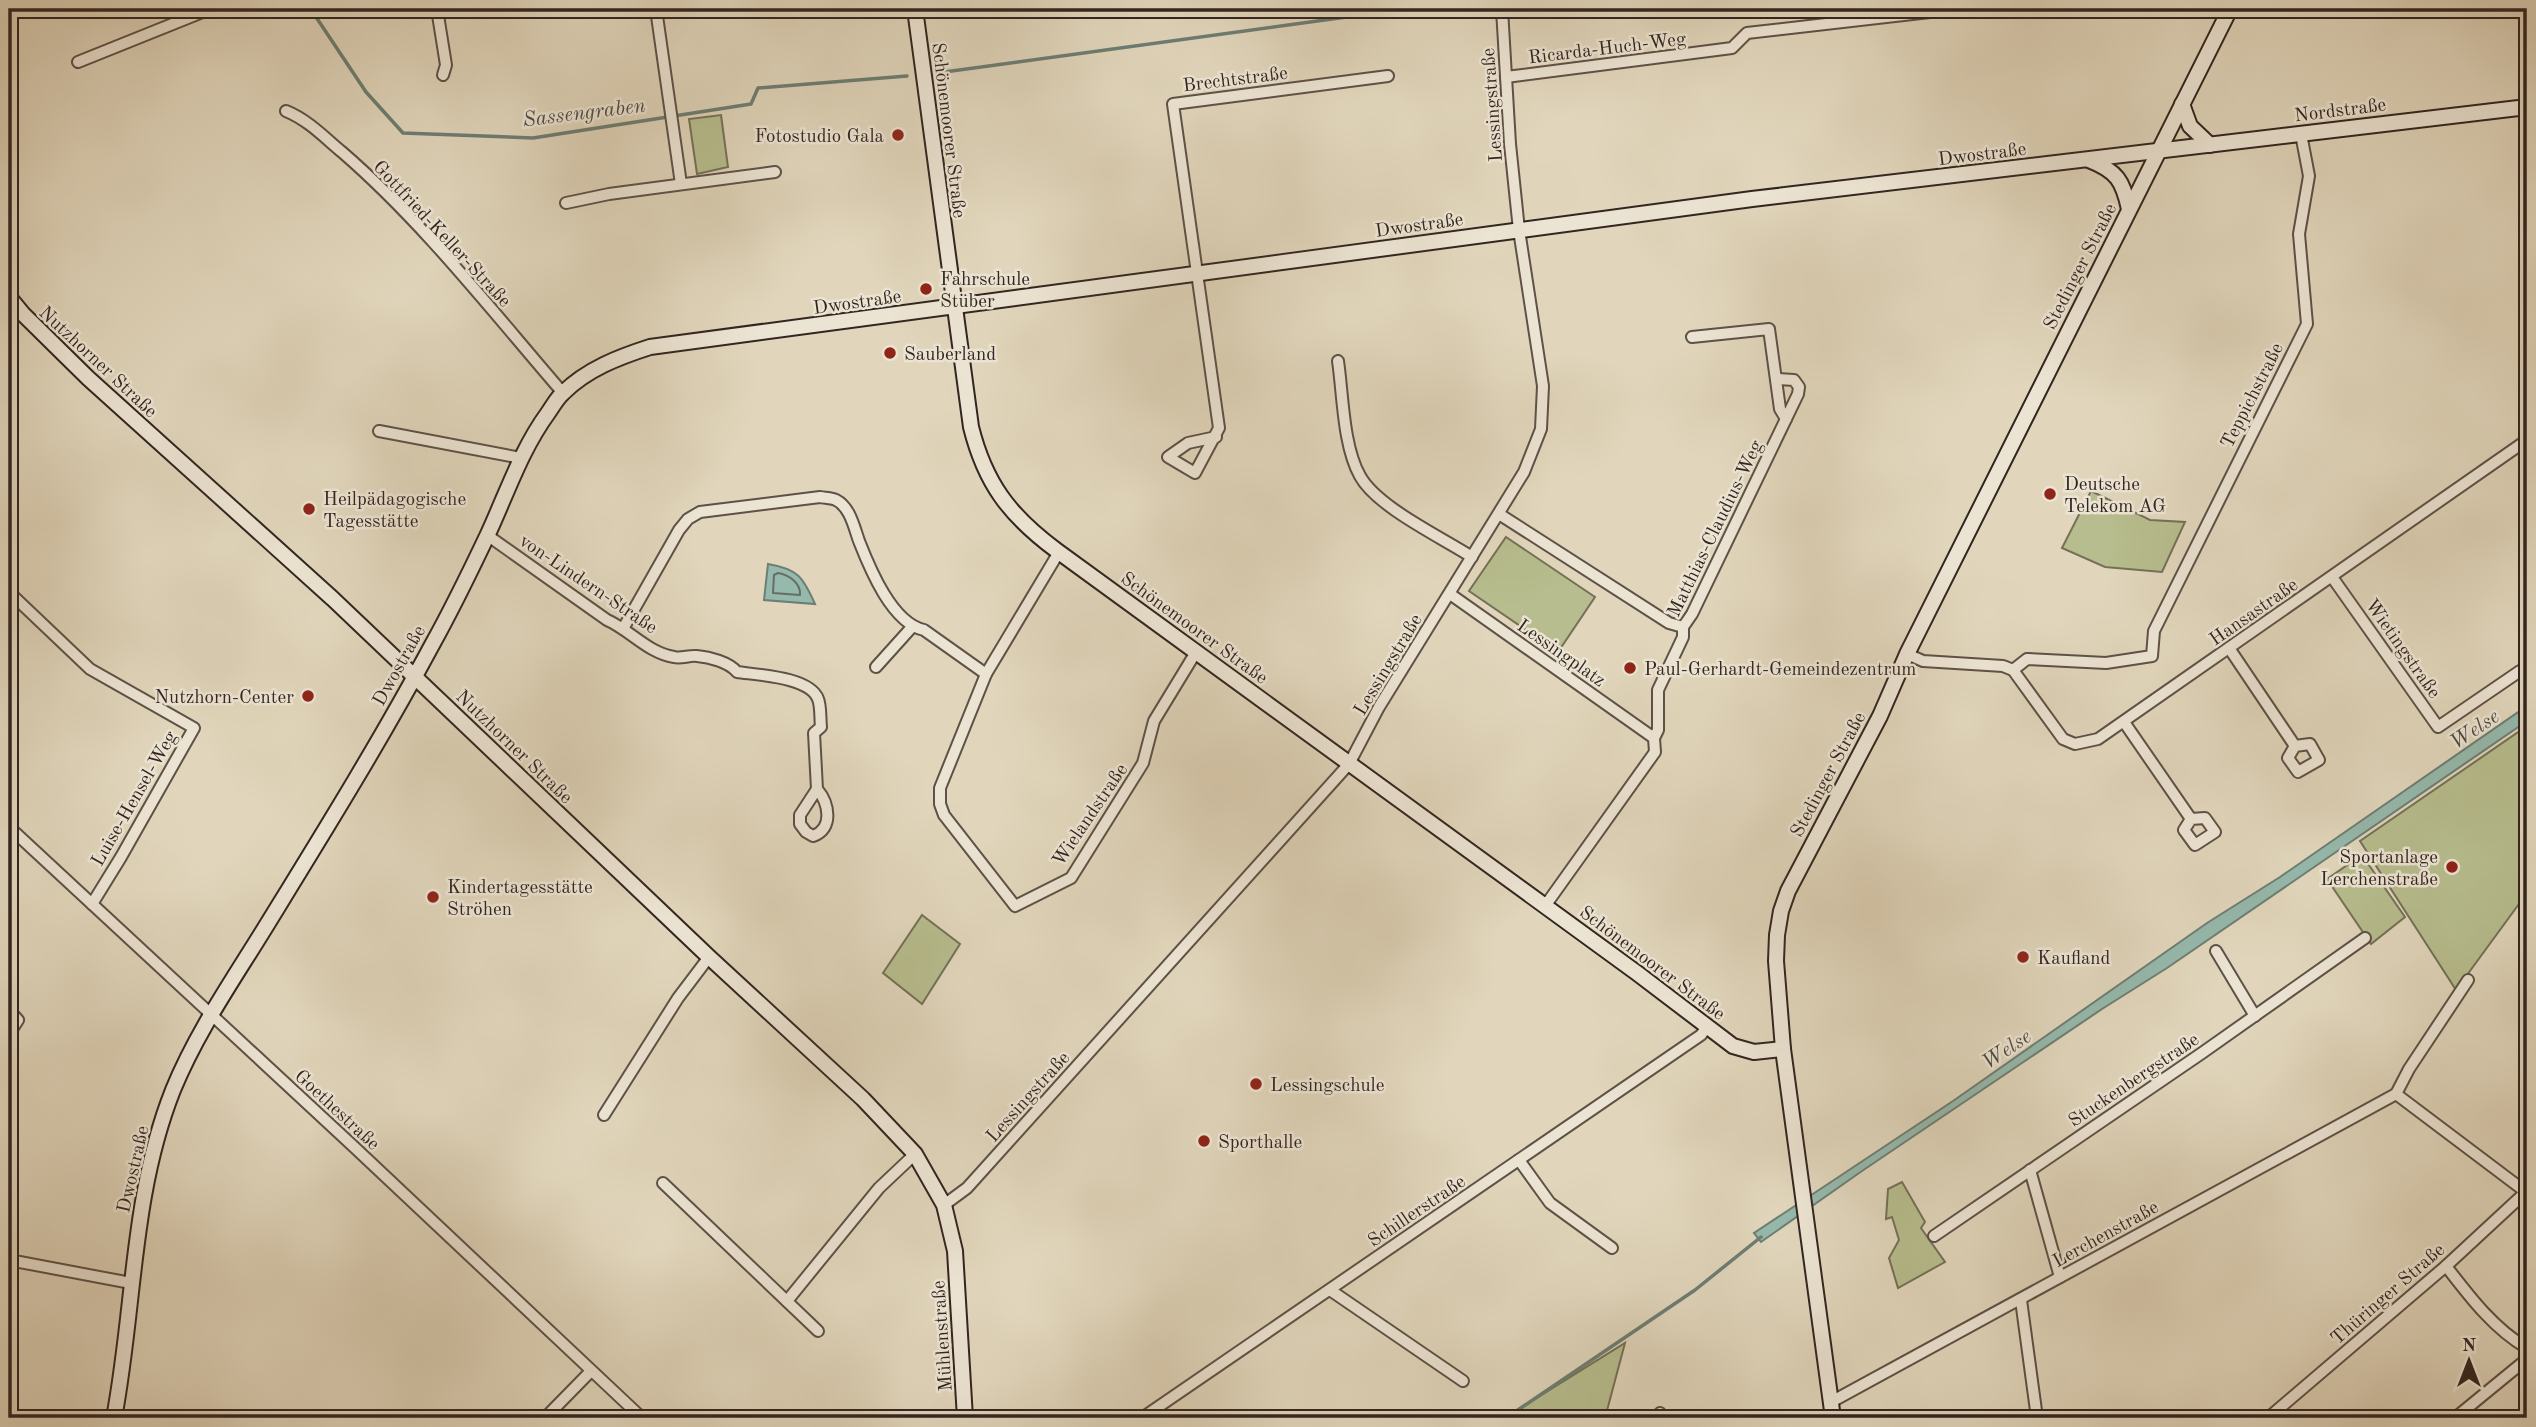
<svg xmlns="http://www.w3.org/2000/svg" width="2536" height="1427" viewBox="0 0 2536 1427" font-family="'Old Standard TT',serif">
	<rect width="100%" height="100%" fill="#e1d6bc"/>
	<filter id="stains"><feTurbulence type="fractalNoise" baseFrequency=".00286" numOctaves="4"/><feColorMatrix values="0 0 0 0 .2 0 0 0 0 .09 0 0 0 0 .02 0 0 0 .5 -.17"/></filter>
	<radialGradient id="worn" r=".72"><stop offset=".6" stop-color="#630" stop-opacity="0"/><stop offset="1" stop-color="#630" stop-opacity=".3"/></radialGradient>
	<g fill="#b7bd8e" stroke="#747157" stroke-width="2">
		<path d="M721,115l7,52 -31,7 -8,-55z"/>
		<path d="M2091,491l59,29 35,2 -23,50 -57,-5 -43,-19z"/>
		<path d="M1506,537l89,60 -37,55 -89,-61z"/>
		<path d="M2527,726v167l-71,97 -96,-149z"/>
		<path d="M2362,855l43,62 -34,27 -44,-65z"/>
		<path d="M922,915l38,29 -38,60 -39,-31z"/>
		<path d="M1902,1182l23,40 -4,6 24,34 -47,26 -9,-30 10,-18 -7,-23 -6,2 2,-30z"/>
		<path d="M1625,1343l-20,75h-52l-2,-7 -18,7h-10l-1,-11z"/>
	</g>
	<g fill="#95b9ac" stroke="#6d7e74" stroke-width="2">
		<path d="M768,564c30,5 35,13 47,40l-51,-4z"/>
		<path d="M2527,706v15l-360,247 -65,41 -240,162 -101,71 -7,-9 199,-132 254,-178 73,-46z"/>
	</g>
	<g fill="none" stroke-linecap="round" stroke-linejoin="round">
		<path stroke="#646f66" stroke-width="2" d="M778,573c11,2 23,10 22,22l-27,-2 1,-18z"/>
		<g stroke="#6d7e74" stroke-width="3.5">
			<path d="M314,14l52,78 37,41 130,5 218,-34 7,-16 149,-12"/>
			<path d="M937,73l468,-64"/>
			<path d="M1506,1418l189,-128 66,-53"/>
		</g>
		<g stroke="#5e5147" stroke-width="14">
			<g id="street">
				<path d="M437,9l9,56 -3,10"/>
				<path d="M656,9l25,175"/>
				<path d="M78,62l132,-53"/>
				<path d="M1506,77l226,-29 15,-15 209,-24"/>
				<path d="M286,111c22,9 38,26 56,41 82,71 150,159 221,241"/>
				<path d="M566,203l43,-9 166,-22"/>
				<path d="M2526,311l1,-1"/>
				<path d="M1692,337l77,-8 11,80 6,10"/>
				<path d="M1338,361c5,34 5,85 22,115 17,31 81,61 112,81"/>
				<path d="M379,431l142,27"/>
				<path d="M1216,437l-28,6 -20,14 27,16 24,-45 -46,-324 215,-28"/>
				<path d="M1499,514l170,109 14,4"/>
				<path d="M487,535l120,85c23,10 41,33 67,37 7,2 15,-2 23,-1 12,1 32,6 40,16 21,3 73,5 81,27 3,7 2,19 3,28l-7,6 3,56 -17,26v9l6,8 7,4c21,-7 16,-33 4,-47"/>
				<path d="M1059,552l-73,122 -46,114v16l4,11 71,91 56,-28 72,-115 11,-42 42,-69"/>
				<path d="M2332,577l106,150 82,-56"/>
				<path d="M9,592l81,77 104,59 -73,129 -29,47"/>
				<path d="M1450,594l204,144"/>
				<path d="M624,627l55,-97 9,-11 12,-7 120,-15c5,1 12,1 16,3 14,7 18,27 23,41 11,28 33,82 65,89l62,44"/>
				<path d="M2229,648l66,98 -7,12 10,14 21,-12 -9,-16 -15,2"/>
				<path d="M1907,654l16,7 80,5 10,4 50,69 12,5 23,-5 429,-299"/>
				<path d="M876,667l36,-40"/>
				<path d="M2013,670l14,-11 79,4 46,-7 2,-25 153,-307 -8,-90 10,-58 -8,-42"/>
				<path d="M2124,722l67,97 -7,11 11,15 20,-13 -10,-14 -14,1"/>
				<path d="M9,827l343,318 290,273"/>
				<path d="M1545,906l110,-154 -1,-14 4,-8v-40l25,-53v-10l9,-13 106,-220 1,-7 -5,-7 -18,-1"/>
				<path d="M2216,951l39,65"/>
				<path d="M9,1010l9,10 -9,14"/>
				<path d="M2396,1094l130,98"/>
				<path d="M604,1115l74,-117 31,-41"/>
				<path d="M1519,1160l31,43 62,45"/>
				<path d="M2030,1170l30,107"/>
				<path d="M663,1183l155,148"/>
				<path d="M944,1205l23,-17 382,-424 30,-57 145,-235 17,-43 2,-43 -24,-156 -9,-86 -8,-135"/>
				<path d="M1934,1236l268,-183 163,-115"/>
				<path d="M9,1260l122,23"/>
				<path d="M2446,1266c23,30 48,63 81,82"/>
				<path d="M1330,1290l133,91"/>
				<path d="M2021,1300l16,118"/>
				<path d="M787,1301l92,-113 36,-34"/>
				<path d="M1831,1402l565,-308 13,-25 59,-89"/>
				<path d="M545,1418l46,-47"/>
				<path d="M1142,1418l559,-383 6,-8"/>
				<path d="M1656,1418l4,-5"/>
				<path d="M2268,1418l178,-152 81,-75"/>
				<path d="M2455,1418l72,-59"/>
			</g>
		</g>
		<g stroke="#322520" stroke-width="18">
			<g id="secondary">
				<path d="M915,9l56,418c14,56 38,88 85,123l581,423 96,73 21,6 29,-3"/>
				<path d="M2182,104l8,22 20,19"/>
				<path d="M2089,160c28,11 34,21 40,49"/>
				<path d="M9,297l14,17 65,64 245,221 376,358 154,142 52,55 29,51 11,46 10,167"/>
				<path d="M114,1418c21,-111 17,-222 59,-328 24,-59 62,-113 95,-167 56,-91 113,-183 164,-278 20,-36 38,-73 56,-111 19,-41 33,-84 60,-121 5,-7 9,-15 15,-20 24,-24 56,-36 87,-46l1102,-148 775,-92"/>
				<path d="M1833,1418l-50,-369 -7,-88 1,-26 4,-24 7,-20 92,-175 27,-62 323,-645"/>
			</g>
		</g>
		<use href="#street" stroke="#ece4d3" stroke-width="10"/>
		<use href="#secondary" stroke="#ece4d3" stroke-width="14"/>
	</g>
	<g fill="#8f2418" stroke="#ece4d3" stroke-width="2.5">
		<circle cx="898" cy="135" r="7"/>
		<circle cx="926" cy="289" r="7"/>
		<circle cx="890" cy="353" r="7"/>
		<circle cx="2050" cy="494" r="7"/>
		<circle cx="309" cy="509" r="7"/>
		<circle cx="1630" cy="668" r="7"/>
		<circle cx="308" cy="696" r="7"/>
		<circle cx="2452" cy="867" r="7"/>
		<circle cx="433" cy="897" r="7"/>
		<circle cx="2023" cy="957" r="7"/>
		<circle cx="1256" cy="1084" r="7"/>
		<circle cx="1204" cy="1141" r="7"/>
	</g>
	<g text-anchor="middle" stroke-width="5" stroke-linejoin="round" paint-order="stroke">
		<g font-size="19" fill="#322520" stroke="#ece4d3">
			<text transform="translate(1607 47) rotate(-7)" y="7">Ricarda-Huch-Weg</text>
			<text transform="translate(1235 78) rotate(-7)" y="7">Brechtstraße</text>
			<text transform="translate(1491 105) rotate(-94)" y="7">Lessingstraße</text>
			<text transform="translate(2340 109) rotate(-7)" y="7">Nordstraße</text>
			<text transform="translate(950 130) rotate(83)" y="7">Schönemoorer Straße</text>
			<text transform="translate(1982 153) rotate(-7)" y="7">Dwostraße</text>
			<text transform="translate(1419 224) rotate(-8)" y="7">Dwostraße</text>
			<text transform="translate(443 233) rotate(47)" y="7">Gottfried-Keller-Straße</text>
			<text transform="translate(2079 266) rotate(-63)" y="7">Stedinger Straße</text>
			<text transform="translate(857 301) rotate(-8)" y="7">Dwostraße</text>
			<text transform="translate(99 361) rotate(43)" y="7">Nutzhorner Straße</text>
			<text transform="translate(2251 395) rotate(-63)" y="7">Teppichstraße</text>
			<text transform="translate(1714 528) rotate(-64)" y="7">Matthias-Claudius-Weg</text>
			<text transform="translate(589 583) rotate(34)" y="7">von-Lindern-Straße</text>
			<text transform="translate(2253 611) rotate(-35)" y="7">Hansastraße</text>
			<text transform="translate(1195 627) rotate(36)" y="7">Schönemoorer Straße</text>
			<text transform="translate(2404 648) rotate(55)" y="7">Wietingstraße</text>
			<text transform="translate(1562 652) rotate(35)" y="7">Lessingplatz</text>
			<text transform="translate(1387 664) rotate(-59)" y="7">Lessingstraße</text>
			<text transform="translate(398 665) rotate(-61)" y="7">Dwostraße</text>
			<text transform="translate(515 746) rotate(44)" y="7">Nutzhorner Straße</text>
			<text transform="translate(1827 774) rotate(-62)" y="7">Stedinger Straße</text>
			<text transform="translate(133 798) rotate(-60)" y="7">Luise-Hensel-Weg</text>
			<text transform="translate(1089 814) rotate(-56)" y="7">Wielandstraße</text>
			<text transform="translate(1653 962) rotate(37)" y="7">Schönemoorer Straße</text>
			<text transform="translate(2133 1079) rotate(-34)" y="7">Stuckenbergstraße</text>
			<text transform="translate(1027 1096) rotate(-48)" y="7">Lessingstraße</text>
			<text transform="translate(338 1109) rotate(43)" y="7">Goethestraße</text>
			<text transform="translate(132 1169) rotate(-77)" y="7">Dwostraße</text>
			<text transform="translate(1416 1210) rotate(-34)" y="7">Schillerstraße</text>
			<text transform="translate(2105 1233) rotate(-29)" y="7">Lerchenstraße</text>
			<text transform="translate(2387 1293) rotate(-41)" y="7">Thüringer Straße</text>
			<text transform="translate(941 1336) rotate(-94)" y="7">Mühlenstraße</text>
		</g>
		<g font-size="19" fill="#322520" stroke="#ece4d3" text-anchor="start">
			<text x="884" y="142" text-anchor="end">Fotostudio Gala</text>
			<text x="940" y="285">Fahrschule<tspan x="940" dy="22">Stüber</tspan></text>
			<text x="904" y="360">Sauberland</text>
			<text x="2064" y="490">Deutsche<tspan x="2064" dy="22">Telekom AG</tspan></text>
			<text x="323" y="505">Heilpädagogische<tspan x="323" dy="22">Tagesstätte</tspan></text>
			<text x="1644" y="675">Paul-Gerhardt-Gemeindezentrum</text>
			<text x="294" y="703" text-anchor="end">Nutzhorn-Center</text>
			<text x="2438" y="863" text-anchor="end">Sportanlage<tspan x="2438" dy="22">Lerchenstraße</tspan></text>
			<text x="447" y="893">Kindertagesstätte<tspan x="447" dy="22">Ströhen</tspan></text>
			<text x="2037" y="964">Kaufland</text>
			<text x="1270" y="1091">Lessingschule</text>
			<text x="1218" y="1148">Sporthalle</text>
		</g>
		<g font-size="21" font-style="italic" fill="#4b4a43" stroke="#ece4d3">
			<text transform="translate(584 112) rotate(-7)" y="7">Sassengraben</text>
			<text transform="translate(2474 729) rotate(-34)" y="7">Welse</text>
			<text transform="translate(2006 1049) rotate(-34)" y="7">Welse</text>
		</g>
	</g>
	<rect width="2536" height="1427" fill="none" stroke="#e1d6bc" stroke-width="35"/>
	<rect x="10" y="10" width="2515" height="1406" fill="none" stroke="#322520" stroke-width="3.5"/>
	<rect x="18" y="18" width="2501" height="1392" fill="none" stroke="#322520" stroke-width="2"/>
	<g transform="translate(2469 1361)" stroke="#ece4d3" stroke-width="5" paint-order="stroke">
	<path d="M0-5L12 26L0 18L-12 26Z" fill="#322520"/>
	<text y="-10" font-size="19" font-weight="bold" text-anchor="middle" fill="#322520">N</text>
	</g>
	<rect width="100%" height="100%" filter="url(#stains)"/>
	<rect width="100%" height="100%" fill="url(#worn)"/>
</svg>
